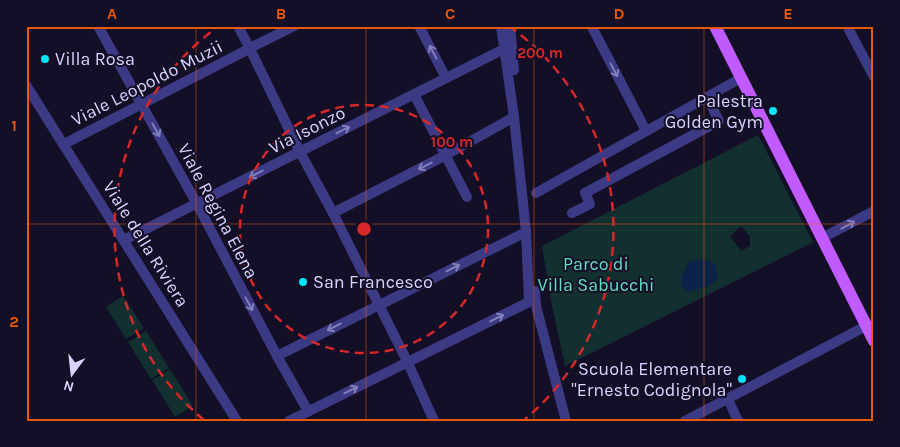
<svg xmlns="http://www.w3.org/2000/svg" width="900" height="447" viewBox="0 0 900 447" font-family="Karla,sans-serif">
	<rect width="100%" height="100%" fill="#130f26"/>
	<g fill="#12302f" fill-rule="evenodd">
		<path d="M758,135l55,107 -248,124 -14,-65 -9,-55zM741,226l9,11v9l-9,5 -11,-15z"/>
		<path d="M123,296l21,32 -18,11 -20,-32z"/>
		<path d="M146,331l23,37 -18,11 -23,-37z"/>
		<path d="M170,369l23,37 -18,11 -23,-37z"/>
	</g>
	<path fill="#0c2248" d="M703,259l12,5 2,9v7l-9,6 -20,6 -7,-6c0,-10 3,-17 9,-25z"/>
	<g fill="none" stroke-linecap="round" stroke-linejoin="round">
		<g stroke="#3d3a85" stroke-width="10">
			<path d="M98,26l99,178 80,152 31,55"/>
			<path d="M238,26l9,17"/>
			<path d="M419,26l27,52"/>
			<path d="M510,26l4,44"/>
			<path d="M593,26l-1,1 54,104"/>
			<path d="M847,26l27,51"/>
			<path d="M254,46l40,-20"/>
			<path d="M252,53l48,99 33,61 75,150 26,58"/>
			<path d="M26,85l211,336"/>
			<path d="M414,94l53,103"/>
			<path d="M64,144l181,-93"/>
			<path d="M536,193l205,-115"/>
			<path d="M333,213l113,-58 68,-38"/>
			<path d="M572,213l18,-9 -5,-11 134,-72 -12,-24"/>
			<path d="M822,238l52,-27"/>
			<path d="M124,240l380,-191"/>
			<path d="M535,291l1,15 30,115"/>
			<path d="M277,356l249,-124"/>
			<path d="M728,399l10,22"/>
			<path d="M289,421l238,-118 2,-2 -3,-69 -12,-115 -13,-91"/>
			<path d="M685,421l181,-95"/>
		</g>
		<path stroke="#c25bff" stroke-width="12" d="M715,26l159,315"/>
	</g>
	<defs><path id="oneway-shaft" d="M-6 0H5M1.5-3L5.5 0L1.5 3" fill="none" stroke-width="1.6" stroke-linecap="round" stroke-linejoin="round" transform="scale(1.25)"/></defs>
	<g stroke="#837fbc">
		<use href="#oneway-shaft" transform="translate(433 52) rotate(-118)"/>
		<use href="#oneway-shaft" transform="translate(614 70) rotate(62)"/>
		<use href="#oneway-shaft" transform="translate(156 130) rotate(61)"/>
		<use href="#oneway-shaft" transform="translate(343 130) rotate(-27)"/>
		<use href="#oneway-shaft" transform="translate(425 166) rotate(153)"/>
		<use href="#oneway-shaft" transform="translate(256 174) rotate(153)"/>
		<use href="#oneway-shaft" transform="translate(848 225) rotate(-28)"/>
		<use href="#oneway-shaft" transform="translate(453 268) rotate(-26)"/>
		<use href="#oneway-shaft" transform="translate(249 304) rotate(62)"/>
		<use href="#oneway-shaft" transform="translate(497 318) rotate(-27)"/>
		<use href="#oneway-shaft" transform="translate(334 327) rotate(153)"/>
		<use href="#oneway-shaft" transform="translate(351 390) rotate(-26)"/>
	</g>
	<path fill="none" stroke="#e8590c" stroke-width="1" stroke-opacity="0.55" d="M196,26v395M366,26v395M534,26v395M704,26v395M26,224h848"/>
	<g fill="none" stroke="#d62828" stroke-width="2.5" stroke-dasharray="9 6">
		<circle cx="364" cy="229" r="124"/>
		<path d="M204 420A249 249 0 0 1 219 26M509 26A249 249 0 0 1 524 420"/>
	</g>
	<g fill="#00e5ff" stroke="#130f26" stroke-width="2">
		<circle cx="45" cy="59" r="5"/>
		<circle cx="773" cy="111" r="5"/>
		<circle cx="303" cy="282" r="5"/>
		<circle cx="742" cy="379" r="5"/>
	</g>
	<g text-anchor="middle" stroke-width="4" stroke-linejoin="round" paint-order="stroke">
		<g font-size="18" fill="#d9d4ff" stroke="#130f26" text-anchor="start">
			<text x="55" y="65">Villa Rosa</text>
			<text x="763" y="107" text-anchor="end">Palestra<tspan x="763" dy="21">Golden Gym</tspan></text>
			<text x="313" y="288">San Francesco</text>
			<text x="732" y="375" text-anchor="end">Scuola Elementare<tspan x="732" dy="21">"Ernesto Codignola"</tspan></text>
		</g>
		<g font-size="18" fill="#d9d4ff" stroke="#130f26">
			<text transform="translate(147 83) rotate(-27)" y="6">Viale Leopoldo Muzii</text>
			<text transform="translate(307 130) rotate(-27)" y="6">Via Isonzo</text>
			<text transform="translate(218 211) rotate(62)" y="6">Viale Regina Elena</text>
			<text transform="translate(146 244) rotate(58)" y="6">Viale della Riviera</text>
		</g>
		<g font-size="18" fill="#5fe0c0" stroke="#130f26">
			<text x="596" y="270">Parco di<tspan x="596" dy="21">Villa Sabucchi</tspan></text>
		</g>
	</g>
	<circle cx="364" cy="229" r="8" fill="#d62828" stroke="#130f26" stroke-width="2.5"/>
	<g font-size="15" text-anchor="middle" font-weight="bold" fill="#d62828" stroke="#130f26" stroke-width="4" stroke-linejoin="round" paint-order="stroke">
		<text x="540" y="58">200 m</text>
		<text x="452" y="147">100 m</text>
	</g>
	<rect width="900" height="447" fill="none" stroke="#130f26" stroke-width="55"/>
	<g transform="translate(72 374) rotate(195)" stroke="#130f26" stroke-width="4" paint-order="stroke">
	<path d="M0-4L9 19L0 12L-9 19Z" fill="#d9d4ff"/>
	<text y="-8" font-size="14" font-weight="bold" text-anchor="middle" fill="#d9d4ff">N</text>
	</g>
	<rect x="28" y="28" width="844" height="392" fill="none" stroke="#e8590c" stroke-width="2"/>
	<g font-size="16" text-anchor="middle" font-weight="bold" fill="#e8590c">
		<text x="112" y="19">A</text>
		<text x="281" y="19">B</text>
		<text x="450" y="19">C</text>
		<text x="619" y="19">D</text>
		<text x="788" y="19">E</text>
		<text x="14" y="131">1</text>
		<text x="14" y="327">2</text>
	</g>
</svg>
